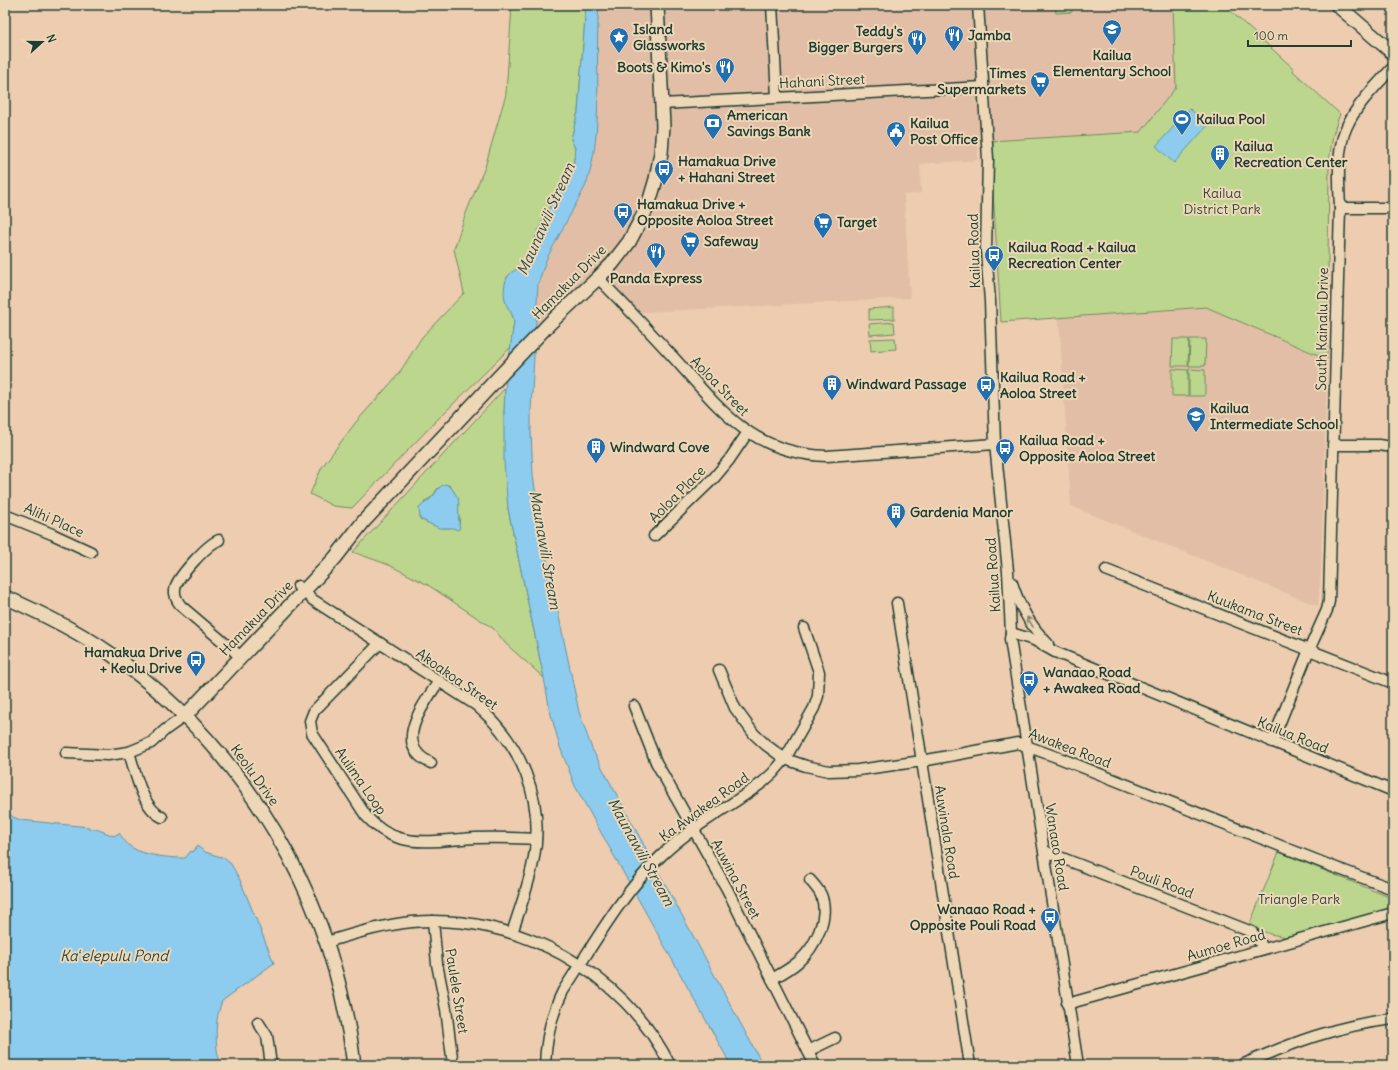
<svg xmlns="http://www.w3.org/2000/svg" width="1398" height="1070" viewBox="0 0 1398 1070" font-family="Delius,sans-serif">
	<rect width="100%" height="100%" fill="#edccb0"/>
	<filter id="ink" filterUnits="userSpaceOnUse"><feTurbulence type="fractalNoise" baseFrequency=".025" numOctaves="2"/><feDisplacementMap in="SourceGraphic" scale="8" xChannelSelector="R" yChannelSelector="G"/><feConvolveMatrix kernelMatrix="1 2 1 2 8 2 1 2 1" color-interpolation-filters="sRGB"/></filter>
	<g filter="url(#ink)">
		<g fill="#e2bea6">
			<path d="M599,5h574l3,82 -35,45 -163,11v17l-58,4 1,29 -17,2 6,103 -283,15 -37,-34 -54,53 1,-39 4,-18 5,-15 40,-75 7,-25 3,-24 1,-95z"/>
			<path d="M1206,307l121,52 -6,211 -3,36 -247,-100 -12,-188z"/>
		</g>
		<g fill="#bcd68d" stroke="#6e8a60" fill-rule="evenodd">
			<path d="M512,5h74l-8,107 -7,27 4,9 -1,13 -5,13 -24,41 -20,49 -4,4 -11,6 -3,3 -2,10 3,20 4,7 2,7 -3,26 -75,74 -84,87 -19,-2 -23,-12 12,-27 34,-45 42,-47 24,-38 42,-44 -10,-44 12,-36 19,-46 21,-73z"/>
			<path d="M1055,5h16l1,7 -16,1z"/>
			<path d="M1173,5h51l70,64 -1,2 47,43c-8,19 -10,36 -11,56l-2,189 -121,-52 -205,15 -11,-181 151,-9 35,-45z"/>
			<path d="M894,307v12l-25,1v-11z"/>
			<path d="M894,322l1,11 -25,2 -1,-11z"/>
			<path d="M895,338l1,11 -25,2 -1,-12z"/>
			<path d="M1173,339h16l-1,27h-16z"/>
			<path d="M1190,339h16l-1,27h-16z"/>
			<path d="M1172,369l16,1v26h-16z"/>
			<path d="M1189,369l16,1v26h-16z"/>
			<path d="M505,388l-1,26 4,95 36,169 -38,-34 -12,-15 -66,-44 -39,-20 -36,-13zM449,485c6,6 12,19 8,27l3,6 -1,6c-14,9 -26,1 -39,-5l5,-18 7,-4 6,-9z"/>
			<path d="M1279,852l110,45c4,5 5,8 2,14l-100,27 -21,-4 -21,-8z"/>
		</g>
		<g fill="#8dccee" stroke="#6193a4">
			<path d="M586,5h13c-5,59 6,124 -13,180l-40,75 -8,24 -7,126v22l2,43 9,61 37,176 13,37 171,316h-32l-156,-279 -15,-39 -10,-36 -6,-33 -36,-169 -4,-47v-48l1,-26 9,-67c-1,-7 -5,-11 -8,-17 -3,-8 -3,-24 4,-30 4,-5 11,-5 15,-11l20,-48 24,-41 5,-13 1,-13 -4,-9 7,-27z"/>
			<path d="M1190,109l18,16 -34,38 -18,-17z"/>
			<path d="M445,484c8,2 8,9 13,13 2,11 -1,21 2,31l-2,2 -5,-2h-14l-19,-9 -1,-11c5,-5 10,-7 14,-12 4,-5 5,-9 12,-12z"/>
			<path d="M5,809l8,8 7,3 69,7v2h7l18,7 5,-3c4,5 7,11 12,14 13,9 39,11 54,11l6,-7 2,1 4,-6 8,6 19,6 7,6 9,16 34,83 -52,38c-2,6 -4,12 -5,18 -1,10 -2,36 4,43l-4,3h-212z"/>
		</g>
		<g fill="none" stroke-linecap="round" stroke-linejoin="round">
			<g stroke="#1f3d34" stroke-width="13">
				<g id="minor">
					<path d="M772,5l5,92"/>
					<path d="M978,5l10,154 -2,92 4,50 5,143 13,127 3,62 -1,6 68,426"/>
					<path d="M662,104l321,-17"/>
					<path d="M1340,208h53"/>
					<path d="M598,278c26,26 51,53 76,80 47,52 76,95 153,98l168,-12"/>
					<path d="M1333,445h45l15,2"/>
					<path d="M5,515l47,19 39,18"/>
					<path d="M654,536l60,-58 15,-18 19,-28"/>
					<path d="M219,540c-11,4 -42,37 -44,49 -1,6 2,12 6,17l60,51"/>
					<path d="M1106,570l287,113"/>
					<path d="M1012,583c7,23 19,44 36,61"/>
					<path d="M298,586l15,14 163,105c44,37 69,94 58,152 -4,25 -14,51 -22,76"/>
					<path d="M897,603l73,462"/>
					<path d="M1011,633l23,7 21,12 338,139"/>
					<path d="M380,643l-66,68 -4,10 2,12 54,83c9,10 19,18 33,22 22,7 53,1 76,0 21,-1 41,0 61,1"/>
					<path d="M719,670l16,38 19,26 12,11 19,14 21,7 23,5 29,-1 64,-9 96,-18 44,16 269,107 62,23"/>
					<path d="M634,706l22,56 71,127 88,176"/>
					<path d="M1272,742l37,-92 18,-40 2,-9 11,-393c-1,-25 -4,-59 7,-82 10,-22 30,-41 46,-59"/>
					<path d="M129,752c6,19 13,56 33,65"/>
					<path d="M66,753l42,2 21,-3 22,-9 14,-13 20,-14"/>
					<path d="M431,763c-40,-18 -7,-59 8,-82"/>
					<path d="M1044,851l208,81 9,12 1,5"/>
					<path d="M433,921l4,43 9,45 7,56"/>
					<path d="M327,942c28,-9 56,-17 85,-20 105,-9 211,49 258,143"/>
					<path d="M772,979c9,-5 18,-10 26,-17 17,-14 32,-45 23,-67 -2,-5 -7,-10 -11,-15"/>
					<path d="M1067,1004l326,-91"/>
					<path d="M258,1022l9,14 4,29"/>
					<path d="M808,1051l27,-13"/>
					<path d="M545,1065c1,-27 6,-50 18,-74 31,-47 58,-97 99,-136 30,-29 68,-48 101,-73l10,-9 12,-14 29,-51 4,-12 1,-24 -15,-44"/>
					<path d="M1242,1065c49,-22 97,-40 151,-46"/>
				</g>
			</g>
			<g stroke="#1f3d34" stroke-width="16">
				<g id="major">
					<path d="M1337,5l56,48"/>
					<path d="M5,597c36,16 71,33 103,55 137,95 227,248 246,413"/>
					<path d="M185,716l150,-158 29,-37 132,-141 53,-56 49,-46 14,-14 17,-22 19,-36 8,-27 5,-26 2,-27 -6,-121"/>
				</g>
			</g>
			<use href="#minor" stroke="#eed7b6" stroke-width="10"/>
			<use href="#major" stroke="#eed7b6" stroke-width="13"/>
		</g>
		<defs><path id="oneway-shaft" d="M-6 0H5M1.5-3L5.5 0L1.5 3" fill="none" stroke-width="1.6" stroke-linecap="round" stroke-linejoin="round"/></defs>
		<use stroke="#7c826e" href="#oneway-shaft" transform="translate(1030 622) rotate(-121)"/>
	</g>
	<defs>
		<g id="school-pin" transform="scale(1)"><path d="M0 17L-7.5 6A9.5 9.5 0 1 1 7.5 6Z" fill="#1f6fb2" stroke="#eed7b6"/><path d="M0-5L7-2L0 1L-7-2ZM-4 1L0 2.5L4 1V4Q0 6-4 4Z" fill="#fff"/></g>
		<g id="restaurant-pin" transform="scale(1)"><path d="M0 17L-7.5 6A9.5 9.5 0 1 1 7.5 6Z" fill="#1f6fb2" stroke="#eed7b6"/><path d="M-5-6h1v4h1v-4h1v4h1v-4h1v5L-1.5 .5V6h-2V.5L-5-1ZM5-6V6H3V1.5H1.5Q1.5-4 5-6Z" fill="#fff"/></g>
		<g id="sight-pin" transform="scale(1)"><path d="M0 17L-7.5 6A9.5 9.5 0 1 1 7.5 6Z" fill="#1f6fb2" stroke="#eed7b6"/><path d="M0-6L1.8-2.2L6-1.7L2.9 1.2L3.7 5.4L0 3.3L-3.7 5.4L-2.9 1.2L-6-1.7L-1.8-2.2Z" fill="#fff"/></g>
		<g id="supermarket-pin" transform="scale(1)"><path d="M0 17L-7.5 6A9.5 9.5 0 1 1 7.5 6Z" fill="#1f6fb2" stroke="#eed7b6"/><path d="M-6-5.5h2.5l.6 2H6L4.5 2H-2.5L-4.4-4H-6ZM-1.5 3.2a1.3 1.3 0 1 0 .1 0ZM3 3.2a1.3 1.3 0 1 0 .1 0Z" fill="#fff"/></g>
		<g id="stadium-pin" transform="scale(1)"><path d="M0 17L-7.5 6A9.5 9.5 0 1 1 7.5 6Z" fill="#1f6fb2" stroke="#eed7b6"/><path d="M0-5a6.5 5 0 1 0 0 10a6.5 5 0 1 0 0-10ZM-3.5-1.8h7v3.6h-7Z" fill="#fff"/></g>
		<g id="bank-pin" transform="scale(1)"><path d="M0 17L-7.5 6A9.5 9.5 0 1 1 7.5 6Z" fill="#1f6fb2" stroke="#eed7b6"/><path d="M-6-4H6V4H-6ZM0-2.3a2.3 2.3 0 1 0 0 4.6a2.3 2.3 0 1 0 0-4.6Z" fill="#fff"/></g>
		<g id="civic-pin" transform="scale(1)"><path d="M0 17L-7.5 6A9.5 9.5 0 1 1 7.5 6Z" fill="#1f6fb2" stroke="#eed7b6"/><path d="M-.6-6.5H3V-4.5H.6V-3L4-1V1h2V6H-6V1h2V-1L-.6-3ZM-1.2 2.5V6h2.4V2.5Z" fill="#fff"/></g>
		<g id="building-pin" transform="scale(1)"><path d="M0 17L-7.5 6A9.5 9.5 0 1 1 7.5 6Z" fill="#1f6fb2" stroke="#eed7b6"/><path d="M-4-6H4V6H1V3H-1V6H-4ZM-2.5-4.3h1.7v1.8h-1.7ZM.8-4.3h1.7v1.8H.8ZM-2.5-1h1.7V.8h-1.7ZM.8-1h1.7V.8H.8Z" fill="#fff"/></g>
		<g id="bus-pin" transform="scale(1)"><path d="M0 17L-7.5 6A9.5 9.5 0 1 1 7.5 6Z" fill="#1f6fb2" stroke="#eed7b6"/><path d="M-5-6H5V4H4V6H2V4H-2V6H-4V4H-5ZM-3.5-4V0h7V-4ZM-3.5 1.2v1.5H-2V1.2ZM2 1.2v1.5H3.5V1.2Z" fill="#fff"/></g>
	</defs>
	<g fill-rule="evenodd">
		<use href="#school-pin" x="1112" y="29"/>
		<use href="#restaurant-pin" x="954" y="35"/>
		<use href="#sight-pin" x="619" y="37"/>
		<use href="#restaurant-pin" x="917" y="39"/>
		<use href="#restaurant-pin" x="725" y="67"/>
		<use href="#supermarket-pin" x="1040" y="81"/>
		<use href="#stadium-pin" x="1182" y="119"/>
		<use href="#bank-pin" x="713" y="123"/>
		<use href="#civic-pin" x="896" y="131"/>
		<use href="#building-pin" x="1220" y="154"/>
		<use href="#bus-pin" x="664" y="169"/>
		<use href="#bus-pin" x="623" y="212"/>
		<use href="#supermarket-pin" x="823" y="222"/>
		<use href="#supermarket-pin" x="690" y="241"/>
		<use href="#restaurant-pin" x="656" y="252"/>
		<use href="#bus-pin" x="994" y="255"/>
		<use href="#building-pin" x="832" y="384"/>
		<use href="#bus-pin" x="986" y="385"/>
		<use href="#school-pin" x="1196" y="416"/>
		<use href="#building-pin" x="596" y="447"/>
		<use href="#bus-pin" x="1005" y="448"/>
		<use href="#building-pin" x="896" y="512"/>
		<use href="#bus-pin" x="196" y="660"/>
		<use href="#bus-pin" x="1029" y="680"/>
		<use href="#bus-pin" x="1050" y="917"/>
	</g>
	<g text-anchor="middle" stroke-width="4" stroke-linejoin="round" paint-order="stroke">
		<g font-size="14" font-weight="bold" fill="#1f3d34" stroke="#eed7b6" text-anchor="start">
			<text x="633" y="34">Island<tspan x="633" dy="16">Glassworks</tspan></text>
			<text x="903" y="36" text-anchor="end">Teddy's<tspan x="903" dy="16">Bigger Burgers</tspan></text>
			<text x="968" y="40">Jamba</text>
			<text x="1112" y="60" text-anchor="middle">Kailua<tspan x="1112" dy="16">Elementary School</tspan></text>
			<text x="711" y="72" text-anchor="end">Boots &amp; Kimo's</text>
			<text x="1026" y="78" text-anchor="end">Times<tspan x="1026" dy="16">Supermarkets</tspan></text>
			<text x="727" y="120">American<tspan x="727" dy="16">Savings Bank</tspan></text>
			<text x="1196" y="124">Kailua Pool</text>
			<text x="910" y="128">Kailua<tspan x="910" dy="16">Post Office</tspan></text>
			<text x="1234" y="151">Kailua<tspan x="1234" dy="16">Recreation Center</tspan></text>
			<text x="678" y="166">Hamakua Drive<tspan x="678" dy="16">+ Hahani Street</tspan></text>
			<text x="637" y="209">Hamakua Drive +<tspan x="637" dy="16">Opposite Aoloa Street</tspan></text>
			<text x="837" y="227">Target</text>
			<text x="704" y="246">Safeway</text>
			<text x="1008" y="252">Kailua Road + Kailua<tspan x="1008" dy="16">Recreation Center</tspan></text>
			<text x="656" y="283" text-anchor="middle">Panda Express</text>
			<text x="1000" y="382">Kailua Road +<tspan x="1000" dy="16">Aoloa Street</tspan></text>
			<text x="846" y="389">Windward Passage</text>
			<text x="1210" y="413">Kailua<tspan x="1210" dy="16">Intermediate School</tspan></text>
			<text x="1019" y="445">Kailua Road +<tspan x="1019" dy="16">Opposite Aoloa Street</tspan></text>
			<text x="610" y="452">Windward Cove</text>
			<text x="910" y="517">Gardenia Manor</text>
			<text x="182" y="657" text-anchor="end">Hamakua Drive<tspan x="182" dy="16">+ Keolu Drive</tspan></text>
			<text x="1043" y="677">Wanaao Road<tspan x="1043" dy="16">+ Awakea Road</tspan></text>
			<text x="1036" y="914" text-anchor="end">Wanaao Road +<tspan x="1036" dy="16">Opposite Pouli Road</tspan></text>
		</g>
		<g font-size="14" fill="#1f3d34" stroke="#eed7b6">
			<text transform="translate(822 81) rotate(-3)" y="5">Hahani Street</text>
			<text transform="translate(974 251) rotate(-92)" y="5">Kailua Road</text>
			<text transform="translate(569 282) rotate(-45)" y="5">Hamakua Drive</text>
			<text transform="translate(1322 329) rotate(-89)" y="5">South Kainalu Drive</text>
			<text transform="translate(720 386) rotate(46)" y="5">Aoloa Street</text>
			<text transform="translate(677 494) rotate(-45)" y="5">Aoloa Place</text>
			<text transform="translate(54 520) rotate(24)" y="5">Alihi Place</text>
			<text transform="translate(993 575) rotate(-94)" y="5">Kailua Road</text>
			<text transform="translate(1255 613) rotate(21)" y="5">Kuukama Street</text>
			<text transform="translate(256 618) rotate(-46)" y="5">Hamakua Drive</text>
			<text transform="translate(457 679) rotate(35)" y="5">Akoakoa Street</text>
			<text transform="translate(1293 735) rotate(22)" y="5">Kailua Road</text>
			<text transform="translate(1070 748) rotate(21)" y="5">Awakea Road</text>
			<text transform="translate(255 775) rotate(54)" y="5">Keolu Drive</text>
			<text transform="translate(361 781) rotate(55)" y="5">Aulima Loop</text>
			<text transform="translate(704 807) rotate(-36)" y="5">Ka Awakea Road</text>
			<text transform="translate(947 832) rotate(81)" y="5">Auwinala Road</text>
			<text transform="translate(1057 847) rotate(81)" y="5">Wanaao Road</text>
			<text transform="translate(736 879) rotate(62)" y="5">Auwina Street</text>
			<text transform="translate(1162 882) rotate(21)" y="5">Pouli Road</text>
			<text transform="translate(1226 945) rotate(-16)" y="5">Aumoe Road</text>
			<text transform="translate(457 991) rotate(81)" y="5">Paulele Street</text>
		</g>
		<g font-size="14" fill="#2f4c3d" stroke="#eed7b6">
			<text x="1222" y="198">Kailua<tspan x="1222" dy="16">District Park</tspan></text>
			<text x="1299" y="904">Triangle Park</text>
		</g>
		<g font-size="15" font-style="italic" fill="#2a4b47" stroke="#eed7b6">
			<text transform="translate(546 219) rotate(-66)" y="5">Maunawili Stream</text>
			<text transform="translate(545 550) rotate(80)" y="5">Maunawili Stream</text>
			<text transform="translate(641 852) rotate(61)" y="5">Maunawili Stream</text>
			<text x="114" y="961">Kaʻelepulu Pond</text>
		</g>
	</g>
	<rect width="1398" height="1070" fill="none" stroke="#eed7b6" stroke-width="20"/>
	<rect x="10" y="10" width="1378" height="1050" fill="none" stroke="#1f3d34" stroke-width="1.5" filter="url(#ink)"/>
	<g transform="translate(42 42) rotate(69)" stroke="#eed7b6" stroke-width="3" paint-order="stroke">
	<path d="M0-3L7 15L0 10L-7 15Z" fill="#1f3d34"/>
	<text y="-6" font-size="11" font-weight="bold" text-anchor="middle" fill="#1f3d34">N</text>
	</g>
	<path d="M1248 40v6h103v-6" fill="none" stroke="#1f3d34" stroke-width="2"/>
	<text x="1254" y="40" font-size="12" fill="#1f3d34" stroke="#eed7b6" stroke-width="3" paint-order="stroke">100 m</text>
</svg>
